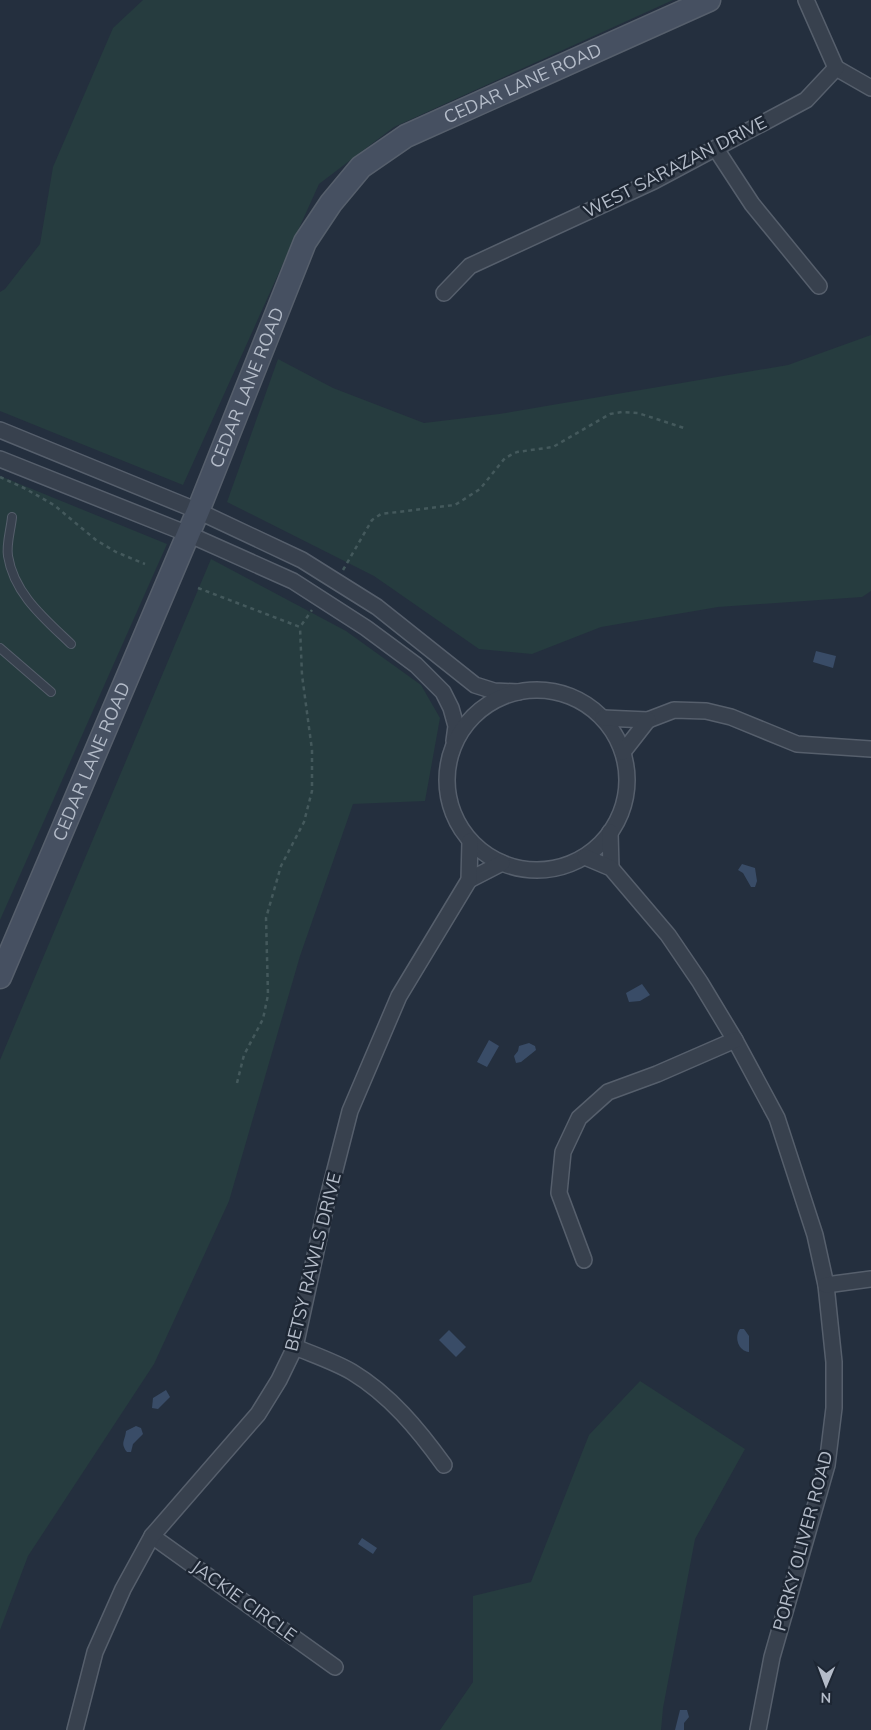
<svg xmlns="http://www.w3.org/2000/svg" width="871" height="1730" viewBox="0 0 871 1730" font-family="Mulish,sans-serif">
	<rect width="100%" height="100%" fill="#242f3e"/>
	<g fill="#263c3f">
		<path d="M143,0h530l-279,127 -75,57 -136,301 -183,-74v-119l5,-3 35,-45 13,-77 60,-139z"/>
		<path d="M871,335v256l-9,6 -144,10 -117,20 -69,27 -53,-5 -105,-73 -147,-74 51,-143 55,29 91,35 75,-9 289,-49z"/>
		<path d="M0,476l167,68 -167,376z"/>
		<path d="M211,559l135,72 75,54 19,33 -15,83 -72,3 -53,152 -71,245 -75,163 -126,192 -28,74v-570z"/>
		<path d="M640,1381l105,68 -50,90 -32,169 -2,22h-221l33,-48v-86l58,-14 58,-147z"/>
	</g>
	<g fill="#394c67">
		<path d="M816,651l20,5 -3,12 -20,-6z"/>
		<path d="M742,864l13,4 2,13 -2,6h-4l-8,-14 -5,-3z"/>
		<path d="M642,984l8,11 -10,6 -11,1 -3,-9z"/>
		<path d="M489,1040l10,6 -12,21 -10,-5z"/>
		<path d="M529,1043l6,3 1,4 -15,12 -5,1 -2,-7 4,-5 1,-5z"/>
		<path d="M740,1329h4l5,7v16c-11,-1 -15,-15 -9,-23z"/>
		<path d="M449,1330l17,17 -10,10 -17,-17z"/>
		<path d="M166,1390l4,7 -12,12 -6,-1 1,-10z"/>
		<path d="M136,1426l5,2 2,6 -10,10 -2,8h-4c-7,-9 -2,-11 -1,-21z"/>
		<path d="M362,1538l15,10 -4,6 -15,-10z"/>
		<path d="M680,1710h7l2,7 -5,6v7h-9z"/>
	</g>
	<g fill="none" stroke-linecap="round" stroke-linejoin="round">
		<g stroke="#565f6c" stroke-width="10">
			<g id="lane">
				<path d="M12,517c-1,12 -6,27 -4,39 6,38 37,63 63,88"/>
				<path d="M0,648l51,44"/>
			</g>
		</g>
		<g stroke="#565f6c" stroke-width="18">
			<g id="street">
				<path d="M836,68l35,20"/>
				<path d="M716,149l36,55 67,82"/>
				<path d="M444,293l26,-27 184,-85 152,-81 30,-32 -30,-68"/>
				<path d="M0,430l198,81 104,49 75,47 98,78 19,6 25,1"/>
				<path d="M0,459l188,75 105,47 73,47 50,37 27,27 8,16 5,18 -2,15"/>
				<circle cx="537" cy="780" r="90"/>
				<path d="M603,718l45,2 26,-10 32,1 25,6 66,27 74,5"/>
				<path d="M623,752l25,-32"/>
				<path d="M610,832l1,36"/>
				<path d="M585,857l26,11 57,67 32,47 35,58 42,78 38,117 11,50 8,77v46l-7,57 -55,192 -14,73"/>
				<path d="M469,880l33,-17"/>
				<path d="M584,1260l-25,-67 4,-41 16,-34 29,-26 49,-18 78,-34"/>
				<path d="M826,1285l45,-6"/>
				<path d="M295,1347c19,8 40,15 57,25 38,23 66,57 92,93"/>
				<path d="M152,1536l183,131"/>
				<path d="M75,1730l20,-78 28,-63 29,-53 106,-122 21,-34 16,-33 32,-146 23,-90 49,-115 70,-116 1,-39"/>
			</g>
		</g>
		<g stroke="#565f6c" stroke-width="25">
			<g id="secondary">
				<path id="s1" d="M0,977l198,-466 107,-269 26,-39 30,-36 45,-31 303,-136"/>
			</g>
		</g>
		<g stroke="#44595c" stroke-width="2.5" stroke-dasharray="4 4" stroke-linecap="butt">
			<path d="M0,477l24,11 30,17 42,35 20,12 29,12"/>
			<path d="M343,570l29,-50 9,-6 74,-9 25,-16 25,-31 12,-6 36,-5 57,-33 12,-2 16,1 46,15"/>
			<path d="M198,588l102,39 12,-17"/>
			<path d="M237,1083l7,-28 19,-36 5,-24 -2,-77 15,-52 23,-44 8,-31v-41l-10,-75 -2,-48"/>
		</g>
		<use href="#lane" stroke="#38414e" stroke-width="8"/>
		<use href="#street" stroke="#38414e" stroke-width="15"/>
		<use href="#secondary" stroke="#465061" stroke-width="22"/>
	</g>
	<g text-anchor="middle" stroke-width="5" stroke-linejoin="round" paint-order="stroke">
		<g font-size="18" fill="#b4bcc9" stroke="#1d2633">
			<text dy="6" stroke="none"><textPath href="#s1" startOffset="1072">CEDAR LANE ROAD</textPath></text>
			<text transform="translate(675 167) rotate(-27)" y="6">WEST SARAZAN DRIVE</text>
			<text dy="6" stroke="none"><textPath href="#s1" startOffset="639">CEDAR LANE ROAD</textPath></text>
			<text dy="6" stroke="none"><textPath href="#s1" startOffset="234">CEDAR LANE ROAD</textPath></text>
			<text transform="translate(313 1262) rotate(-76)" y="6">BETSY RAWLS DRIVE</text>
			<text transform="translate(803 1541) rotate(-75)" y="6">PORKY OLIVER ROAD</text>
			<text transform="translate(244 1601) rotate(36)" y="6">JACKIE CIRCLE</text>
		</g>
	</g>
	<g transform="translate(826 1685) rotate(181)" stroke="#1d2633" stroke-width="4" paint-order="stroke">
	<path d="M0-4L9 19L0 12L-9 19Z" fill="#b4bcc9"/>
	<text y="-8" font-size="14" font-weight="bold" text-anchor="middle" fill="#b4bcc9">N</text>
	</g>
</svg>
